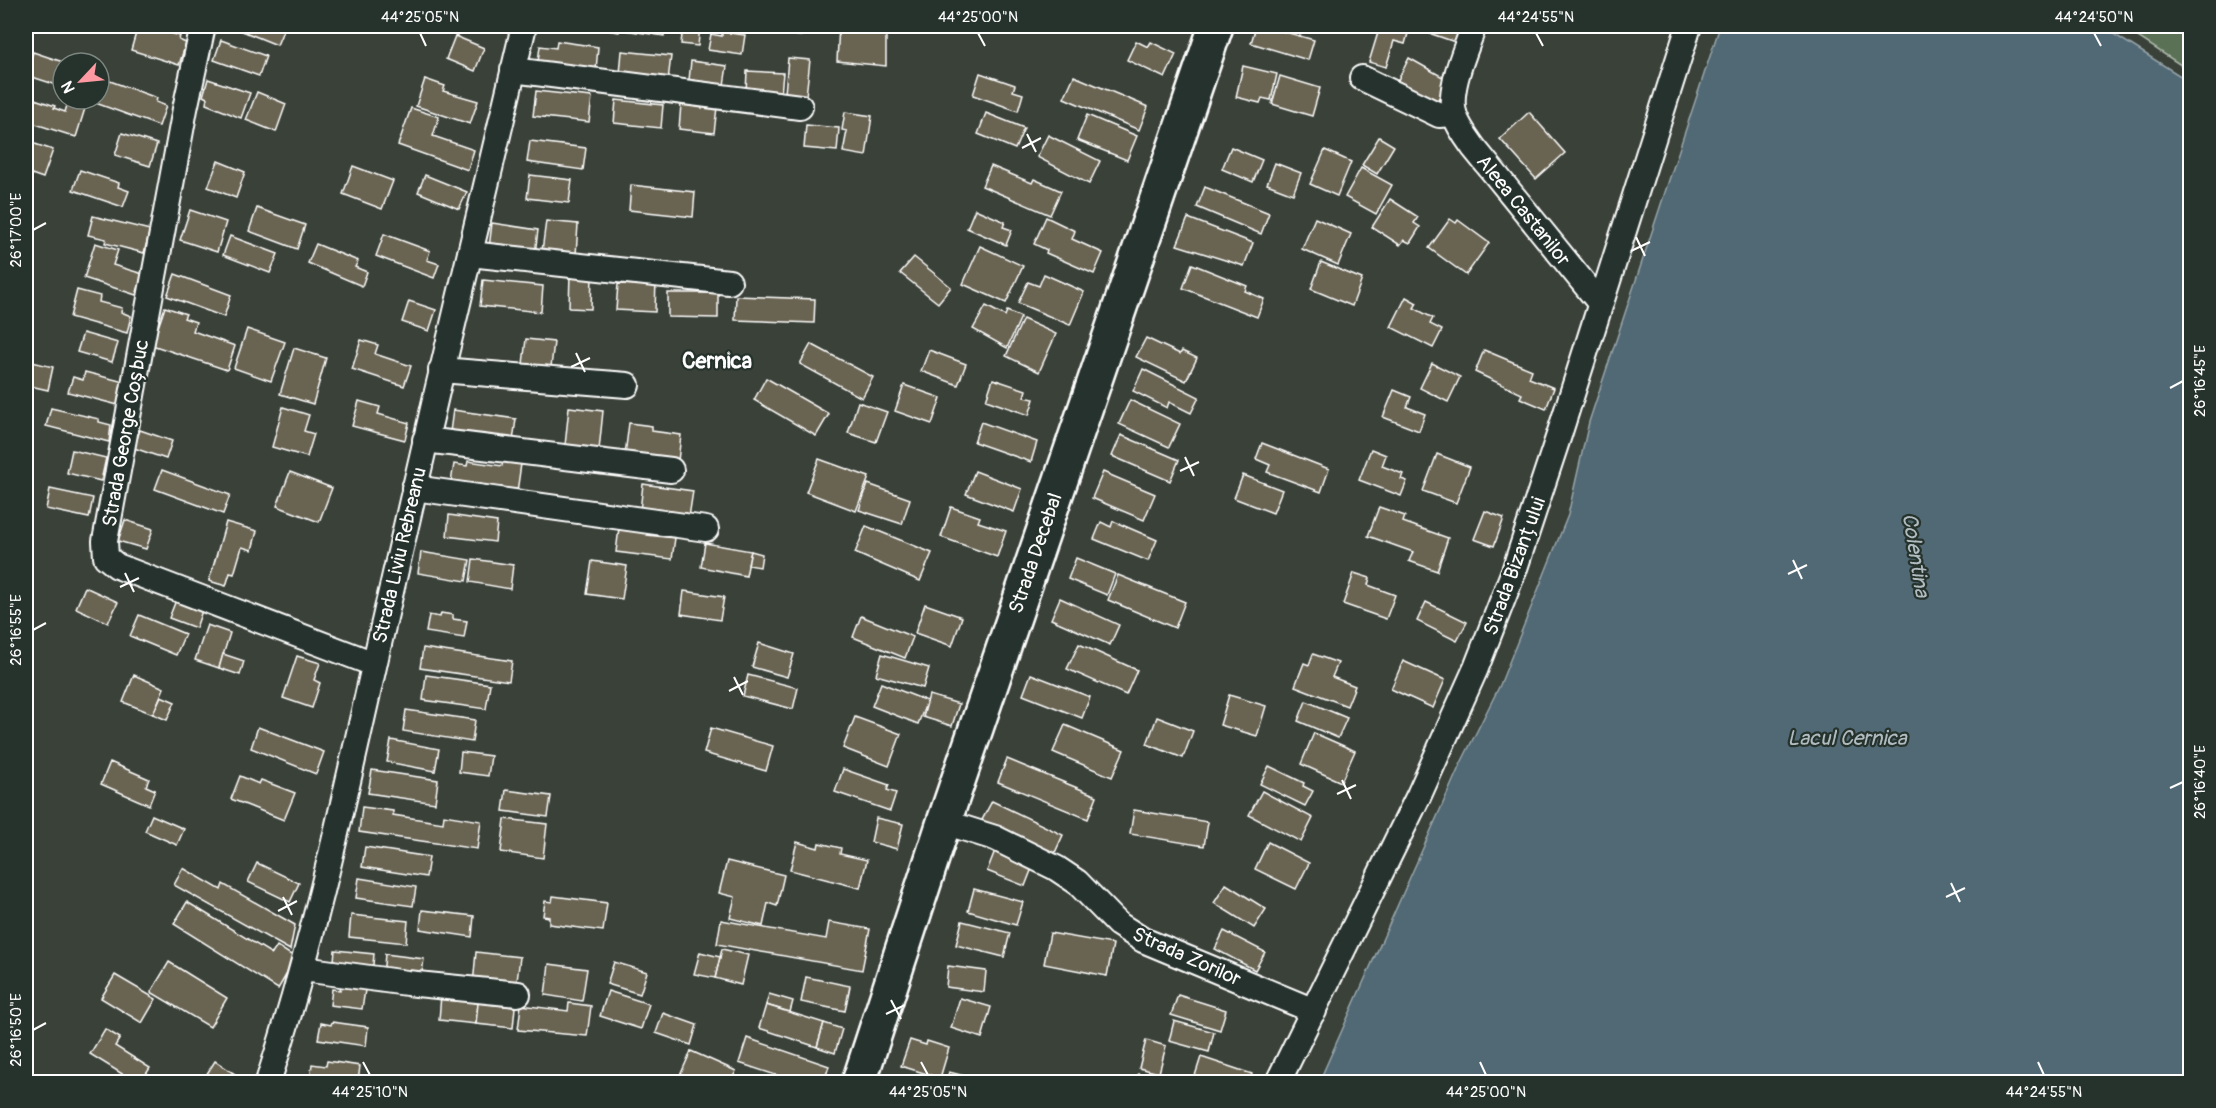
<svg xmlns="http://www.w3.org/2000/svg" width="2216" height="1108" viewBox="0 0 2216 1108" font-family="Pangolin,sans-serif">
	<rect width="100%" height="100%" fill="#3a4138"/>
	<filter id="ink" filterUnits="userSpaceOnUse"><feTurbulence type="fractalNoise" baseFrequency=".0167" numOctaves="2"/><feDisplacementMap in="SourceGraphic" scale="12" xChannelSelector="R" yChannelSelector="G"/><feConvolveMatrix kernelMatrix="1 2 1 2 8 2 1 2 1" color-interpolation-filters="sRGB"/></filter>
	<g filter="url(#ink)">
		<path fill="#5a7156" stroke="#acb8aa" stroke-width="1.5" d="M2121,26h69v45z"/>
		<path fill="#516975" stroke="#97a5ac" stroke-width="1.5" d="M1720,26h381l89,56v1000h-871l141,-317 40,-80 68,-170 21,-93z"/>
		<g fill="#696351" stroke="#fff" stroke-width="1.5">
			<path d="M138,26h10l32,10 -1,4 7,3 -7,22 -48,-15z"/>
			<path d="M230,26h55l-8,19z"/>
			<path d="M588,26h32l-1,6 -31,-5z"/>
			<path d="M624,26h41l-1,10 -41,-6z"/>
			<path d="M683,26h17l-2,20 -17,-2z"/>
			<path d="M770,26h32l-1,10 -31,-3z"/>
			<path d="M839,26l17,2v-2h30v40l-49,-5z"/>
			<path d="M1256,26h8l50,14 -6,20 -57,-17z"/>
			<path d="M1380,26h14l15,4 -4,14 -11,-3 -8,26 -17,-5z"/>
			<path d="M1425,26h36l-6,16 -32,-11z"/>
			<path d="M722,32l23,3 -3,20 -34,-5 3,-16 11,2z"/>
			<path d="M455,36l29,12 -9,23 -29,-12z"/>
			<path d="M221,40l45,16 -7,20 -45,-16z"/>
			<path d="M557,41l41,6 -2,23 -58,-8 2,-16 16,2z"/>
			<path d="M1136,41l12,6 3,-5 25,12 -11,24 -38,-18z"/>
			<path d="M622,51l49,5 -3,24 -48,-6z"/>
			<path d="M33,52l33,11h-3v24l-37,-12z"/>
			<path d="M788,58l22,2 -4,36 -21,-2z"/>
			<path d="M1409,58l39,22 -12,23 -39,-21z"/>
			<path d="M691,61l36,5 -3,19 -35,-5z"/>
			<path d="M1243,66l34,8 -6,26 -9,-2 -2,5 -24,-6z"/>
			<path d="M747,71l36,2 -2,21 -35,-2z"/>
			<path d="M980,73l35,12 -2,6 10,3 -5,17 -45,-16z"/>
			<path d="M1074,76l74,31 -9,23 -75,-32z"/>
			<path d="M1280,76l40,12 -8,28 -40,-12z"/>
			<path d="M99,77l58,21 -1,4 10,4 -7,20 -69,-25v-2h9z"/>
			<path d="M208,79l42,14 -9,25 -35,-14 1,-6 -4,-2z"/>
			<path d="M425,79l20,7 -2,5 35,10 -8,23 -54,-18z"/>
			<path d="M536,91l56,6 -3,25 -56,-6z"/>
			<path d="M257,92l29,12 -10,28 -30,-12z"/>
			<path d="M26,96l29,10 -1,2 11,4 4,-13 18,3 -11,35 -50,-16z"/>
			<path d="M616,100l47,5 -2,23 -47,-5z"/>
			<path d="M681,104l36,3 -3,26 -35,-4z"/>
			<path d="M411,108l28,9 -6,19 41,14 -6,20 -70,-25z"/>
			<path d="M845,112l27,4 -6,40 -23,-4 4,-21 -5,-1z"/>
			<path d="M1529,112l36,41 -29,26 -36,-40z"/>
			<path d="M986,113l38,15 -9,21 -37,-15z"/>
			<path d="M1087,115l50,21 -10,24 -50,-20z"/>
			<path d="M806,125l33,3 -2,23 -33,-3z"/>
			<path d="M122,133l35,11 -7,22 -35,-11z"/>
			<path d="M1048,135l52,26 -11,23 -52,-27z"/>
			<path d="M1379,137l15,9 -17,28 -15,-9z"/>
			<path d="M26,141l27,9 -10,28 -17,-6z"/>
			<path d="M530,141l56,7 -3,22 -56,-8z"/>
			<path d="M1231,147l31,13 -9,22 -31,-13z"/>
			<path d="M1325,150l26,12 -14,34 -27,-12z"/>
			<path d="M218,161l27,11 -9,26 -28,-11z"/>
			<path d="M1275,163l26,10 -8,21 -26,-10z"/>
			<path d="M353,166l40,15 -11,28 -39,-15z"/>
			<path d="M991,166l41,17 2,-4 27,12 -11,24 -68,-29z"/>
			<path d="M1361,168l31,17 -16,29 -31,-17z"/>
			<path d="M80,170l39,13 -1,4 11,4 -6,16 -50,-17z"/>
			<path d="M425,175l42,17 -8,17 -41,-17z"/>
			<path d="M530,175l42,5 -3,23 -42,-5z"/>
			<path d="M631,185l64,7 -2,25 -64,-7z"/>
			<path d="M1205,187l64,26 -8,21 -64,-27z"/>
			<path d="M1390,199l28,18 -4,6 6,4 -10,16 -6,-3 -4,5 -28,-18z"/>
			<path d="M257,208l48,17 -8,24 -48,-18z"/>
			<path d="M975,209l30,13 -2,5 9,3 -6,15 -39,-17z"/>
			<path d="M190,210l36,12 -9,30 -37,-12z"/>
			<path d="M93,216l57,14 -6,23 -39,-10 1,-4 -18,-4z"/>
			<path d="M1046,217l29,14 -3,8 31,14 -9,21 -48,-21 1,-3 -13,-6z"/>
			<path d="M1188,218l65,25 -9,23 -67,-21z"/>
			<path d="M1315,218l36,16 -13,31 -36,-16z"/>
			<path d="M1450,219l6,4 2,-3 31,23 -23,32 -37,-27z"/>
			<path d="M546,221l32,3 -2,31 -34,-4z"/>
			<path d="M492,223l46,7 -3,24 -46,-6z"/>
			<path d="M384,234l46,17 -3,9 12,4 -5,14 -58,-22z"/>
			<path d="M230,236l48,18 -8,19 -47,-18z"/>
			<path d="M95,243l23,7 -5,15 30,9 -7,21 -52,-17z"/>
			<path d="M316,244l42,17 -3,6 12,5 -5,14 -54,-23z"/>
			<path d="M980,246l43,20 -17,37 -43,-19z"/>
			<path d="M914,257l37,30 -13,16 -38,-30z"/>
			<path d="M1321,262l41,17 -10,27 -41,-17z"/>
			<path d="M1192,264l55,22 -2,5 19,8 -7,18 -74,-29z"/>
			<path d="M175,274l56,21 -7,22 -57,-21z"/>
			<path d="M570,274l22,1 -1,34 -22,-1z"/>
			<path d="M1044,274l40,18 -14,33 -52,-22 10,-21 11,4z"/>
			<path d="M641,278l15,1 -1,33 -39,-2 2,-26 23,1z"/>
			<path d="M483,280l60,6 -2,26 -61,-6z"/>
			<path d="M77,290l23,6 -1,6 23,6 -1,4 10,4 -4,17 -57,-16z"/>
			<path d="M668,293h50v25l-50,-1z"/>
			<path d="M736,296l79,3 -1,24 -79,-3z"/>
			<path d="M1406,297l11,6 -3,5 19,10 -3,6 12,6 -9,18 -42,-21z"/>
			<path d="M409,301l27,9 -7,21 -27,-9z"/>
			<path d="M986,306l19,10 2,-5 14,6 -14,31 -34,-19z"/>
			<path d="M165,307l21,7 -2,4 12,4 -3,9 42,15 -8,24 -75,-25z"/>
			<path d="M1023,319l33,15 -17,38 -33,-16z"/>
			<path d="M247,329l38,13 -14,39 -37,-13z"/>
			<path d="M83,333l35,10 -6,19 -35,-10z"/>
			<path d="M1146,338l34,16 2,-3 15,7 -11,23 -50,-24z"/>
			<path d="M526,339l28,3 -3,25 -28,-3z"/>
			<path d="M361,340l17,5 -3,9 36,12 -7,20 -52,-17z"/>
			<path d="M811,344l62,33 -11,21 -62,-34z"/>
			<path d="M294,348l32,10 -13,46 -33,-10z"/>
			<path d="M929,350l37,14 -8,21 -37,-14z"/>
			<path d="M1484,350l48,20 -3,8 25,10 -8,21 -26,-11 2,-4 -47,-22z"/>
			<path d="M26,356h3l-1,5 25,6 -5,23 -22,-5z"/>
			<path d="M1432,363l28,14 -12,25 -28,-14z"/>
			<path d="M1143,369l56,28 -8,16 -22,-11 -2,6 -34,-17z"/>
			<path d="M85,372l39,10 -6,23 -50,-13 5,-15 10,3z"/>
			<path d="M766,378l63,36 -13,22 -62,-36z"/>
			<path d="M993,379l33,11 -2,7 10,2 -5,16 -43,-15z"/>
			<path d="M904,385l37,13 -9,26 -37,-13z"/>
			<path d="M1394,390l17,7 -4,10 18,7 -6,17 -36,-14z"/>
			<path d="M1130,400l50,24 -11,23 -50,-23z"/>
			<path d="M359,401l21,6 -2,7 31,9 -4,17 -53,-14z"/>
			<path d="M858,402l29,10 -11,30 -28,-9z"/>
			<path d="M283,407l26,8 -5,16 10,3 -7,23 -35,-10z"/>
			<path d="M569,407l34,4 -4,39 -34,-4z"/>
			<path d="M51,408l48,11v3l12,3 -2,17 -63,-16z"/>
			<path d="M453,410l63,9 -3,22 -63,-9z"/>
			<path d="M981,422l56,20 -6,20 -57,-20z"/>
			<path d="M629,423l23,3v5l29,4 -3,26 -53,-6z"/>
			<path d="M140,430l32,11 -6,18 -32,-11z"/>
			<path d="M1121,435l58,25 -9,21 -58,-25z"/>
			<path d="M1262,443l67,26 -8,23 -54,-20 3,-7 -14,-6z"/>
			<path d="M1371,449l15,6 -4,11 21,8 -2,5 6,2 -6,15 -42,-16z"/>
			<path d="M72,450l34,8 -5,23 -34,-8z"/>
			<path d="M1437,454l33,13 -14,36 -33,-12z"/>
			<path d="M504,455l18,2 -5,35 -66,-10 3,-18 13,2 1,-5 34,5z"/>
			<path d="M819,459l50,18 -13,34 -50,-19z"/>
			<path d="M162,470l68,25 -7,19 -68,-25z"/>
			<path d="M975,471l47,18 -8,23 -48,-18z"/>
			<path d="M290,472l42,16 -13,34 -42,-16z"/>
			<path d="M1103,472l52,22 -11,26 -52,-22z"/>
			<path d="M1243,475l39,15 -9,23 -39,-15z"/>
			<path d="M643,484l50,7 -4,26 -49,-6z"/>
			<path d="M868,484l42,15 -8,25 -43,-14z"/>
			<path d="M50,489l43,9 -4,20 -43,-9z"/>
			<path d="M951,507l29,10 -2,5 28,9 -9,26 -56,-20z"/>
			<path d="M1379,507l26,9 -2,6 45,16 -11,33 -28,-10 4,-9 -45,-16z"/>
			<path d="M1485,511l19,7 -10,28 -20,-7z"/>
			<path d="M449,515l48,7 -2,20 -48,-6z"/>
			<path d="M125,520l28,9 -7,20 -28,-8z"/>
			<path d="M620,520l28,4 -1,11 28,3 -3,21 -56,-7z"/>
			<path d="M1113,521l44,19 -9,21 -54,-22 7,-17 10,5z"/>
			<path d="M226,522l31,9 -5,19 -10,-3 -8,27 -4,-1 -4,13 -17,-5z"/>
			<path d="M866,526l66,27 -12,28 -65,-28z"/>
			<path d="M705,543l46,8 -5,25 -45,-9z"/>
			<path d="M751,551l11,3 -2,13 -12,-2z"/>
			<path d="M421,552l49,8 -4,21 -48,-8z"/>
			<path d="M1076,558l39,16 -8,21 -39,-16z"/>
			<path d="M473,559l40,6 -3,24 -40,-7z"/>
			<path d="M592,561l35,5 -5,33 -35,-5z"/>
			<path d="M1354,573l16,5 -2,7 27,10 -9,24 -43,-15z"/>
			<path d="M1118,575l67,27 -10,26 -67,-28z"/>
			<path d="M85,587l33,15 -10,21 -32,-15z"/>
			<path d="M684,591l40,6 -4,23 -39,-6z"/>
			<path d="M178,595l26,10 -8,23 -27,-10z"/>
			<path d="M1060,598l59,27 -9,20 -59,-26z"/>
			<path d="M1426,602l41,20 -10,19 -40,-20z"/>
			<path d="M925,604l37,13 -10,29 -37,-13z"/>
			<path d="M441,613l12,2v4l14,2 -3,17 -38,-6 3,-17 11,2z"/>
			<path d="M139,615l46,19 -9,21 -46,-19z"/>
			<path d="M861,616l52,21 -8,21 -52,-21z"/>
			<path d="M207,625l23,8 -11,35 -24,-8z"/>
			<path d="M759,643l35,11 -7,23 -35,-10z"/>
			<path d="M1079,644l58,26 -11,25 -59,-26z"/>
			<path d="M423,648l89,13 -3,20 -89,-13z"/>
			<path d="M223,654l21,7 -4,14 -21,-7z"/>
			<path d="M882,654l47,14 -6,20 -47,-13z"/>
			<path d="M1313,654l25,9 -6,14 23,9 -8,20 -52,-20 9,-23 5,2z"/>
			<path d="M297,656l23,7 -6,17 6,3 -8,25 -29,-10z"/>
			<path d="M1403,661l42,19 -12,28 -42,-19z"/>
			<path d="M1031,674l59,23 -8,21 -59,-23z"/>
			<path d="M134,675l30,13 -11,26 -30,-12z"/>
			<path d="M426,675l64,9 -4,25 -63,-9z"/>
			<path d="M748,675l50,13 -5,21 -50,-13z"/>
			<path d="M881,683l46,18 -9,23 -46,-18z"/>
			<path d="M929,695l30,9 -7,22 -29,-9z"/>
			<path d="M1229,695l37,11 -9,30 -37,-11z"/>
			<path d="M161,696l14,6 -8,18 -14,-6z"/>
			<path d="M1306,701l41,17 -9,20 -40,-17z"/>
			<path d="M406,710l69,10 -3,22 -69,-11z"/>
			<path d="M855,717l46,17 -12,32 -46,-18z"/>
			<path d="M1157,717l36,14 -10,27 -36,-14z"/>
			<path d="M1065,725l59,25 -12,27 -59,-25z"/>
			<path d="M258,727l66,25 -8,22 -65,-26z"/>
			<path d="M711,728l62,18 -7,25 -62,-18z"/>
			<path d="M1314,733l41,18 -14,31 -40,-18z"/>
			<path d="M391,740l48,9 -4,22 -48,-9z"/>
			<path d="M461,752l30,4 -3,20 -29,-4z"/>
			<path d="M1007,759l90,37 -9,23 -90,-37z"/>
			<path d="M110,762l39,17 -3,7 9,4 -6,15 -48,-21z"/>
			<path d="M1269,766l35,17 -1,3 10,5 -8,15 -45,-22z"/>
			<path d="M843,769l46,16 -2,5 9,3 -6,18 -55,-19z"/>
			<path d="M372,770l66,10 -3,23 -67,-10z"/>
			<path d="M240,776l19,8 2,-4 34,13 -11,27 -53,-21z"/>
			<path d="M506,790l45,6 -3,21 -45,-6z"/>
			<path d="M1262,791l51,27 -12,24 -52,-27z"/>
			<path d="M992,801l71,34 -10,22 -72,-35z"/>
			<path d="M362,807l31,4v4l50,8 1,-8 37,6 -4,28 -118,-17z"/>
			<path d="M1134,810l74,12 -4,24 -74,-12z"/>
			<path d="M152,815l32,14 -7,16 -32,-14z"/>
			<path d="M876,818l27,6 -6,25 -26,-7z"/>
			<path d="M505,819l42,5 -4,34 -42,-6z"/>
			<path d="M797,842l21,6 1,-5 22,5 -1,6 27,6 -7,28 -70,-18z"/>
			<path d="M1268,842l41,21 -13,26 -41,-20z"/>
			<path d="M365,847l64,10 -3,20 -64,-10z"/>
			<path d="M996,848l38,15 -9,23 -38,-15z"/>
			<path d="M727,861l57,14 -7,31 -9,-3 -5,23 -33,-8 5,-21 -16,-4z"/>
			<path d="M257,863l42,20 -9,19 -42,-20z"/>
			<path d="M183,868l38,22 2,-6 72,41 -5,25 -116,-65z"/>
			<path d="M359,878l57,9 -3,19 -57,-8z"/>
			<path d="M1226,884l40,25 -12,19 -40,-25z"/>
			<path d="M974,889l49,13 -7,23 -48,-14z"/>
			<path d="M553,896l54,7 -4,28 -54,-7v-7l-6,-1 2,-15 7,1z"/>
			<path d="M187,902l85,52 5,-8 19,12 -18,31 -104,-65z"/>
			<path d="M422,910l52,6 -2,21 -52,-8z"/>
			<path d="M351,915l57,6 -2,22 -57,-6z"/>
			<path d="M721,920l105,19 3,-17 41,7 -8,41 -145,-26z"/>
			<path d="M962,921l48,12 -6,24 -48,-12z"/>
			<path d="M1224,931l41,21 -10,18 -40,-21z"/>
			<path d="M1050,933l63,11 -6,32 -63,-12z"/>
			<path d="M722,949l26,6 -7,30 -26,-7z"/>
			<path d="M335,950l39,4 -2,21 -39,-4z"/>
			<path d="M476,952l44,5 -4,32 -43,-4z"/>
			<path d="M700,952l20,5 -5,21 -21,-4z"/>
			<path d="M385,954l39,5 -3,21 -38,-4z"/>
			<path d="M169,962l58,36 -17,29 -59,-35z"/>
			<path d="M614,962l33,10 -7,22 -33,-10z"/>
			<path d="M549,964l38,5 -5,32 -37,-6z"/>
			<path d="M948,966l38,5 -2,21 -38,-5z"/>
			<path d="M115,975l41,24 -14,24 -41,-25z"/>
			<path d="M806,977l44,9 -5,25 -44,-9z"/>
			<path d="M341,986l24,4 -3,19 -32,-4 2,-16 8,1z"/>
			<path d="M608,991l41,13 -8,25 -41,-13z"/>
			<path d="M479,994l-3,30 -37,-4 2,-25z"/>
			<path d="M769,994l24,7 -3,11 -24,-7z"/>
			<path d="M1178,995l48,15 -6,20 -49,-15z"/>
			<path d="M960,998l31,9 -9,31 -31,-10z"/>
			<path d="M478,1003l37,4 -2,21 -37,-4z"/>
			<path d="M569,1003l22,3 -4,30 -69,-6 3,-25 47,6z"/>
			<path d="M766,1005l58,18 -7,24 -58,-19z"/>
			<path d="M663,1013l34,12 -6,20 -35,-12z"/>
			<path d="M1174,1021l40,11 -5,20 -40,-11z"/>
			<path d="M332,1022l36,5 -2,19 -48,-7 3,-16 10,2z"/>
			<path d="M824,1023l18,6 -7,24 -18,-6z"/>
			<path d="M105,1029l15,9 -5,8 35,22 -9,14h-6l-45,-28z"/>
			<path d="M747,1038l82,28 -5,16h-27l-58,-19z"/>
			<path d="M910,1040l16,5 1,-4 22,7 -9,30 -39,-12z"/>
			<path d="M1146,1040l20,6 -7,27 -20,-5z"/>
			<path d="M691,1051l45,20 -5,11h-40l-12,-4z"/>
			<path d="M1201,1057l51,17 -3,8h-56z"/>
			<path d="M215,1061l32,21h-40l-4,-2z"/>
			<path d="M327,1061l33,5 -2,16h-27l-21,-2 2,-16 14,2z"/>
			<path d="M949,1072l39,10h-42z"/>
			<path d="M1138,1074l19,5 -1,3h-20z"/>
		</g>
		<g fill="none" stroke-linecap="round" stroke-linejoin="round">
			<g stroke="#fff" stroke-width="28">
				<g id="street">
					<path d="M203,26l-18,83 -80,432 1,16 11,9 257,98"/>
					<path d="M1474,26c-8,23 -28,66 -19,90 4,12 12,22 19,32l126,155"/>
					<path d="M513,70l287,37"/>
					<path d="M1362,78l77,37 15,-1"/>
					<path d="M470,254l259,28"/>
					<path d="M441,370l186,15"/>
					<path d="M425,440l246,30"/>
					<path d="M414,488l292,41"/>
					<path d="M944,822l51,16 61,30 21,14 41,42 25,16 171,71"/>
					<path d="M303,969l104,14 111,11"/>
					<path d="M268,1082c49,-150 81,-306 116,-460 45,-199 92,-398 140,-596"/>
					<path d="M1278,1082l141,-287 57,-127 39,-100 44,-133 130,-409"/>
				</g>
			</g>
			<g stroke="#fff" stroke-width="38">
				<path id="secondary" d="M859,1082l85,-260 272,-796"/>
			</g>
			<use href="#street" stroke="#26332d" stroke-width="24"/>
			<use href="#secondary" stroke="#26332d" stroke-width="33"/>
		</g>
	</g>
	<path fill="none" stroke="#fff" stroke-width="2" d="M420,33l6,13M978,33l7,13M1536,33l7,13M2094,33l7,13M1027,134l9,18M1022,148l19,-10M33,230l13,-7M1636,237l9,19M1631,251l19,-9M576,353l9,19M571,367l19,-9M2170,388l13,-7M1185,457l9,19M1180,471l19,-9M1793,560l9,19M125,573l9,19M1788,574l19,-9M120,587l19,-9M33,630l13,-7M734,677l9,18M729,691l19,-10M1342,780l9,19M2170,788l13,-6M1337,794l19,-9M1951,883l9,19M283,897l9,18M1946,897l19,-9M278,911l19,-10M891,1000l10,19M886,1014l19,-9M33,1030l13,-7M363,1062l7,13M921,1062l7,13M1480,1062l6,13M2038,1062l6,13"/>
	<g text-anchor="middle" stroke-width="4.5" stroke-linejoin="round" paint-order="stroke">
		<g font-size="20" fill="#fff" stroke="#26332d">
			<text transform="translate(1524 210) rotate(51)" y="7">Aleea Castanilor</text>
			<text transform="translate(125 433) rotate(-80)" y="7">Strada George Coșbuc</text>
			<text transform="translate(1035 553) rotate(-71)" y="7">Strada Decebal</text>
			<text transform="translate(399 555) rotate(-77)" y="7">Strada Liviu Rebreanu</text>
			<text transform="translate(1514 566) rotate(-70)" y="7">Strada Bizanțului</text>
			<text transform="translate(1187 956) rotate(24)" y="7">Strada Zorilor</text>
		</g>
		<g font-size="21" font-style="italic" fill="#b1bcc1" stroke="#26332d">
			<text transform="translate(1916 555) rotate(81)" y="7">Colentina</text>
			<text x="1847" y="745">Lacul Cernica</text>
		</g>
		<g font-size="22" font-weight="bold" fill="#fff" stroke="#26332d">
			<text x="717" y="368">Cernica</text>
		</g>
	</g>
	<rect width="2216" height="1108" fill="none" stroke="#26332d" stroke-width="66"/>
	<g transform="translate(81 81) rotate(244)"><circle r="28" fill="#26332d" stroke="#7d8581" stroke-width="1.5"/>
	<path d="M0-4.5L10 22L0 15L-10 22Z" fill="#ff9aa2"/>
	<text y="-9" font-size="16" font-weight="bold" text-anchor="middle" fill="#ffffff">N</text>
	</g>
	<rect x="33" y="33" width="2150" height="1042" fill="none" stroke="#fff" stroke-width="2"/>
	<g font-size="15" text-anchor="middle" fill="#fff">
		<text x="420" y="22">44°25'05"N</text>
		<text x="978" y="22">44°25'00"N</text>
		<text x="1536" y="22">44°24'55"N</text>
		<text x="2094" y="22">44°24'50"N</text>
		<text transform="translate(16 230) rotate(-90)" y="5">26°17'00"E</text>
		<text transform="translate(2200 381) rotate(-90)" y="5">26°16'45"E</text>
		<text transform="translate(16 630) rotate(-90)" y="5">26°16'55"E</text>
		<text transform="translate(2200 782) rotate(-90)" y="5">26°16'40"E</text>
		<text transform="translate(16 1030) rotate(-90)" y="5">26°16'50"E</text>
		<text x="370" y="1097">44°25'10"N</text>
		<text x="928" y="1097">44°25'05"N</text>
		<text x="1486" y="1097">44°25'00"N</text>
		<text x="2044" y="1097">44°24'55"N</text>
	</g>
</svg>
